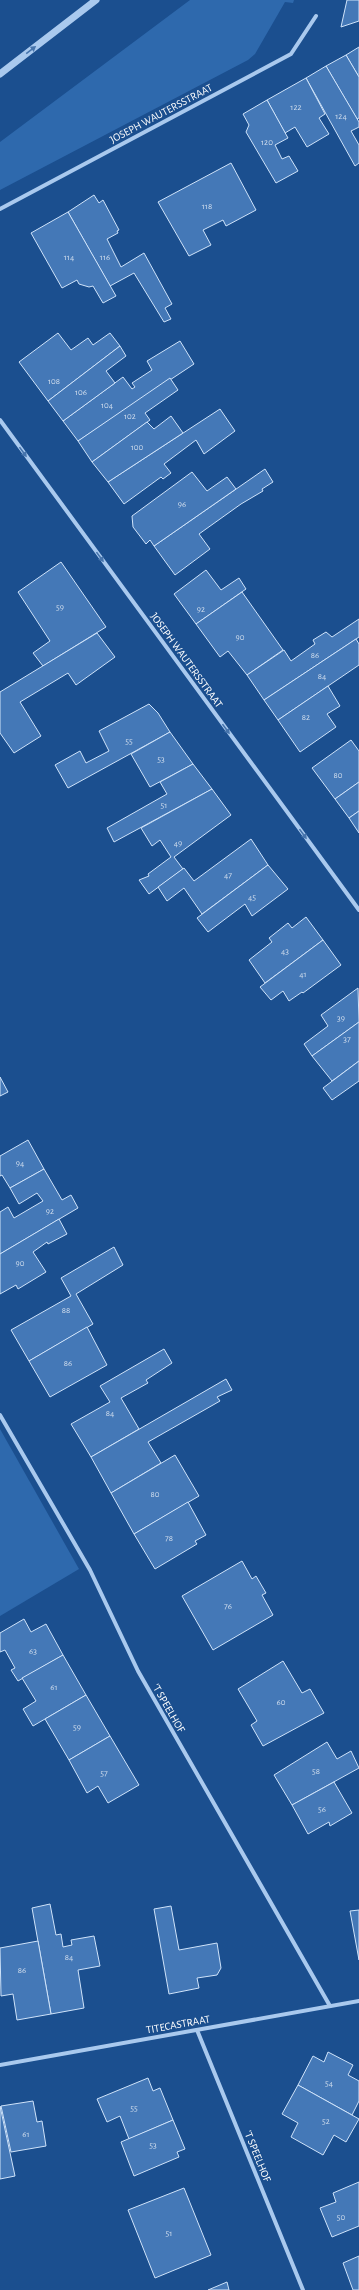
<svg xmlns="http://www.w3.org/2000/svg" width="359" height="2290" viewBox="0 0 359 2290" font-family="'Alegreya Sans',sans-serif">
	<rect width="100%" height="100%" fill="#1b4f8f"/>
	<g fill="#2e69ad">
		<path d="M190,0h104l-1,3 -8,-1 -30,52 -7,6 -248,130v-48z"/>
		<path d="M0,1429l79,140 -79,47z"/>
	</g>
	<g fill="#4478b7" stroke="#cfe3fa">
		<path d="M347,0h12v21l-18,6z"/>
		<path d="M359,47v30l-13,-22z"/>
		<path d="M346,55l13,22v41l-2,1 -31,-53z"/>
		<path d="M326,66l33,56v5l-8,4 8,14v18l-4,3 -49,-88z"/>
		<path d="M306,78l19,36 -6,4 10,16 -22,13 -12,-20 -10,6 -18,-33z"/>
		<path d="M267,100l21,38 -13,7 7,14 7,-3 9,15 -22,12 -30,-51 3,-7 -6,-11z"/>
		<path d="M231,163l25,47 -30,16 -3,-6 -20,10 8,15 -22,11 -31,-54z"/>
		<path d="M94,195l5,8 4,-3 16,30 -2,1 1,2 -11,6 14,28 23,-14 28,51 -7,4 6,11 -7,3 -30,-49 -24,13 -42,-74z"/>
		<path d="M68,212l48,84 -13,7 -10,-17 -4,1 -10,-3 -2,-4 -15,8 -31,-55z"/>
		<path d="M58,333l13,17 17,-12 5,7 17,-12 10,13 -72,55 -29,-39z"/>
		<path d="M180,341l14,23 -116,77 -15,-20 60,-44 9,12 3,-2 -3,-4 20,-13 -5,-9z"/>
		<path d="M120,346l6,10 -20,15 9,12 -52,38 -15,-20z"/>
		<path d="M170,378l8,12 -33,23 5,7 -58,42 -14,-21z"/>
		<path d="M220,409l15,22 -31,23 -8,-14 -32,24 7,9 -8,6 -2,-2 -37,27 -16,-22z"/>
		<path d="M171,416l12,17 -75,49 -16,-20 55,-40 7,7z"/>
		<path d="M265,469l8,13 -11,7 1,2 -22,13 -42,30 11,15 -35,26 -21,-29z"/>
		<path d="M192,472l15,19 20,-14 9,12 -82,57 -4,-6 -4,4 -13,-17 -1,-11z"/>
		<path d="M61,562l45,65 -63,39 -10,-13 17,-12 -32,-49z"/>
		<path d="M206,570l15,20 18,-12 7,11 -50,35 -22,-30z"/>
		<path d="M242,592l41,58 -36,25 -19,-24 -8,6 -24,-33z"/>
		<path d="M359,619v18l-95,63 -17,-25 37,-25 7,11 24,-17 -2,-4 13,-8 6,5z"/>
		<path d="M97,633l18,24 -39,28 -8,-12 -48,29 21,34 -27,17 -14,-20v-41z"/>
		<path d="M356,639l3,5v21l-81,55 -14,-20z"/>
		<path d="M328,686l12,20 -13,8 9,13 -36,25 -22,-32z"/>
		<path d="M149,704l9,9 12,19 -102,56 -13,-23 25,-14 6,12 23,-12 -10,-20z"/>
		<path d="M170,732l23,32 -43,23 -19,-33z"/>
		<path d="M351,740l8,11v31l-24,17 -23,-31z"/>
		<path d="M193,764l19,25 -98,53 -7,-14 60,-34 -7,-12z"/>
		<path d="M359,782v29l-10,7 -14,-19z"/>
		<path d="M212,789l19,26 -57,42 9,12 -34,25 -10,-14 10,-4 -1,-2 23,-17 -11,-17 -8,6 -11,-18z"/>
		<path d="M359,811v22l-10,-15z"/>
		<path d="M251,839l17,26 -66,49 -18,-26 -17,13 -9,-14 26,-19 10,13z"/>
		<path d="M268,865l20,24 -36,27 -7,-12 -37,28 -11,-14z"/>
		<path d="M306,917l17,23 -58,43 -16,-23 23,-18 -3,-4 19,-15 4,5z"/>
		<path d="M323,940l18,25 -38,28 -1,-1 -13,9 -6,-10 -12,9 -11,-13z"/>
		<path d="M358,988l1,34 -47,34 -8,-12 24,-18 -7,-11z"/>
		<path d="M359,1022v39l-27,20 -20,-25z"/>
		<path d="M359,1061v20l-27,19 -9,-12z"/>
		<path d="M0,1077l8,15 -8,4z"/>
		<path d="M28,1140l16,29 -34,19 -8,-13 -2,1v-20z"/>
		<path d="M44,1169l18,31 9,-5 7,13 -78,46v-42l8,-5 6,11 29,-17 -6,-8 -18,11 -9,-16z"/>
		<path d="M59,1219l8,15 -19,10 -1,-2 -14,10 13,20 -28,17 -2,-4 -16,9v-40z"/>
		<path d="M114,1247l9,18 -47,29 17,30 -64,37 -18,-31 60,-34 -10,-18z"/>
		<path d="M87,1327l20,38 -57,32 -21,-36z"/>
		<path d="M164,1349l8,14 -26,17 2,3 -27,15 18,31 -48,28 -20,-33 39,-22 -10,-16z"/>
		<path d="M226,1379l6,11 -15,7 3,4 -72,41 13,21 -50,30 -20,-36z"/>
		<path d="M175,1455l24,41 -65,38 -23,-41z"/>
		<path d="M188,1502l18,33 -11,6 2,3 -42,25 -21,-35z"/>
		<path d="M242,1561l10,18 4,-3 10,17 -4,2 11,20 -60,35 -31,-54z"/>
		<path d="M24,1619l7,13 15,-8 17,31 -45,26 -7,-11 4,-2 -10,-18 -5,2v-19z"/>
		<path d="M63,1655l23,40 -53,31 -10,-17 13,-8 -14,-23z"/>
		<path d="M283,1661l19,32 8,-4 14,24 -61,33 -12,-21 6,-4 -19,-32z"/>
		<path d="M86,1695l24,41 -41,24 -24,-41z"/>
		<path d="M110,1736l29,49 -31,18 -10,-17 -11,7 -18,-33z"/>
		<path d="M327,1742l10,17 14,-8 8,17 -67,37 -18,-30z"/>
		<path d="M334,1782l18,31 -22,13 -1,-4 -21,12 -16,-29z"/>
		<path d="M50,1904l6,31 5,-1 2,13 9,-2 -1,-5 23,-4 6,30 -22,4 6,38 -33,6 -19,-106z"/>
		<path d="M171,1906l8,44 38,-7 4,25 -4,7 -20,3 2,10 -30,6 -15,-85z"/>
		<path d="M359,1910v50l-9,-49z"/>
		<path d="M38,1941l13,73 -34,6 -4,-26 -12,2 -1,-48z"/>
		<path d="M328,2052l25,13 -5,10 11,6v20l-7,14 -54,-30 15,-29 11,6z"/>
		<path d="M148,2078l5,13 7,-3 13,32 -44,19 -9,-23 -13,6 -10,-23z"/>
		<path d="M298,2085l61,34 -13,23 -12,-7 -11,20 -32,-18 7,-14 -16,-9z"/>
		<path d="M33,2101l4,21 5,-1 4,25 -35,6 -10,-46z"/>
		<path d="M0,2106l15,70 -15,3z"/>
		<path d="M173,2120l12,29 -8,3 2,5 -45,19 -13,-34z"/>
		<path d="M359,2182v44l-27,11 -12,-29 16,-6 -3,-9z"/>
		<path d="M184,2188l27,67 -56,23 -27,-68z"/>
		<path d="M359,2256v34h-6l-10,-27z"/>
		<path d="M227,2282l2,8h-21z"/>
	</g>
	<g fill="none" stroke-linecap="round" stroke-linejoin="round">
		<g stroke="#a9c9ee" stroke-width="4">
			<path d="M0,209l291,-155 25,-38"/>
			<path d="M0,420l359,490"/>
			<path d="M0,1415l90,155 48,101 192,335"/>
			<path d="M197,2030l106,260"/>
			<path d="M0,2065l359,-64"/>
		</g>
		<path stroke="#a9c9ee" stroke-width="7" d="M0,74l96,-74"/>
	</g>
	<defs><path id="oneway-solid" d="M-6-.8H1V-3.2L6.5 0L1 3.2V.8H-6Z"/></defs>
	<g fill="#4674ac">
		<use href="#oneway-solid" transform="translate(31 50) rotate(-37)"/>
		<use href="#oneway-solid" transform="translate(23 452) rotate(54)"/>
		<use href="#oneway-solid" transform="translate(100 557) rotate(54)"/>
		<use href="#oneway-solid" transform="translate(226 729) rotate(54)"/>
		<use href="#oneway-solid" transform="translate(303 834) rotate(54)"/>
	</g>
	<g text-anchor="middle" stroke-width="3" stroke-linejoin="round" paint-order="stroke">
		<g font-size="9" fill="#d0dded">
			<text x="296" y="110">122</text>
			<text x="341" y="119">124</text>
			<text x="267" y="145">120</text>
			<text x="207" y="209">118</text>
			<text x="69" y="260">114</text>
			<text x="105" y="260">116</text>
			<text x="54" y="384">108</text>
			<text x="81" y="395">106</text>
			<text x="107" y="408">104</text>
			<text x="130" y="419">102</text>
			<text x="137" y="450">100</text>
			<text x="182" y="507">96</text>
			<text x="60" y="610">59</text>
			<text x="201" y="612">92</text>
			<text x="240" y="640">90</text>
			<text x="315" y="658">86</text>
			<text x="322" y="679">84</text>
			<text x="306" y="720">82</text>
			<text x="129" y="744">55</text>
			<text x="161" y="762">53</text>
			<text x="338" y="778">80</text>
			<text x="164" y="808">51</text>
			<text x="178" y="846">49</text>
			<text x="228" y="878">47</text>
			<text x="252" y="900">45</text>
			<text x="285" y="954">43</text>
			<text x="303" y="977">41</text>
			<text x="341" y="1021">39</text>
			<text x="347" y="1042">37</text>
			<text x="20" y="1166">94</text>
			<text x="50" y="1214">92</text>
			<text x="20" y="1266">90</text>
			<text x="66" y="1313">88</text>
			<text x="68" y="1366">86</text>
			<text x="110" y="1416">84</text>
			<text x="155" y="1497">80</text>
			<text x="169" y="1541">78</text>
			<text x="228" y="1609">76</text>
			<text x="33" y="1654">63</text>
			<text x="54" y="1690">61</text>
			<text x="281" y="1705">60</text>
			<text x="77" y="1730">59</text>
			<text x="316" y="1774">58</text>
			<text x="104" y="1776">57</text>
			<text x="322" y="1812">56</text>
			<text x="69" y="1960">84</text>
			<text x="22" y="1973">86</text>
			<text x="329" y="2086">54</text>
			<text x="134" y="2111">55</text>
			<text x="326" y="2124">52</text>
			<text x="26" y="2137">61</text>
			<text x="153" y="2148">53</text>
			<text x="341" y="2220">50</text>
			<text x="169" y="2236">51</text>
		</g>
		<g font-size="11" fill="#fff" stroke="#1b4f8f">
			<text transform="translate(161 113) rotate(-28)" y="4">JOSEPH WAUTERSSTRAAT</text>
			<text transform="translate(187 660) rotate(54)" y="4">JOSEPH WAUTERSSTRAAT</text>
			<text transform="translate(169 1708) rotate(60)" y="4">'T SPEELHOF</text>
			<text transform="translate(178 2024) rotate(-10)" y="4">TITECASTRAAT</text>
			<text transform="translate(258 2156) rotate(68)" y="4">'T SPEELHOF</text>
		</g>
	</g>
</svg>
